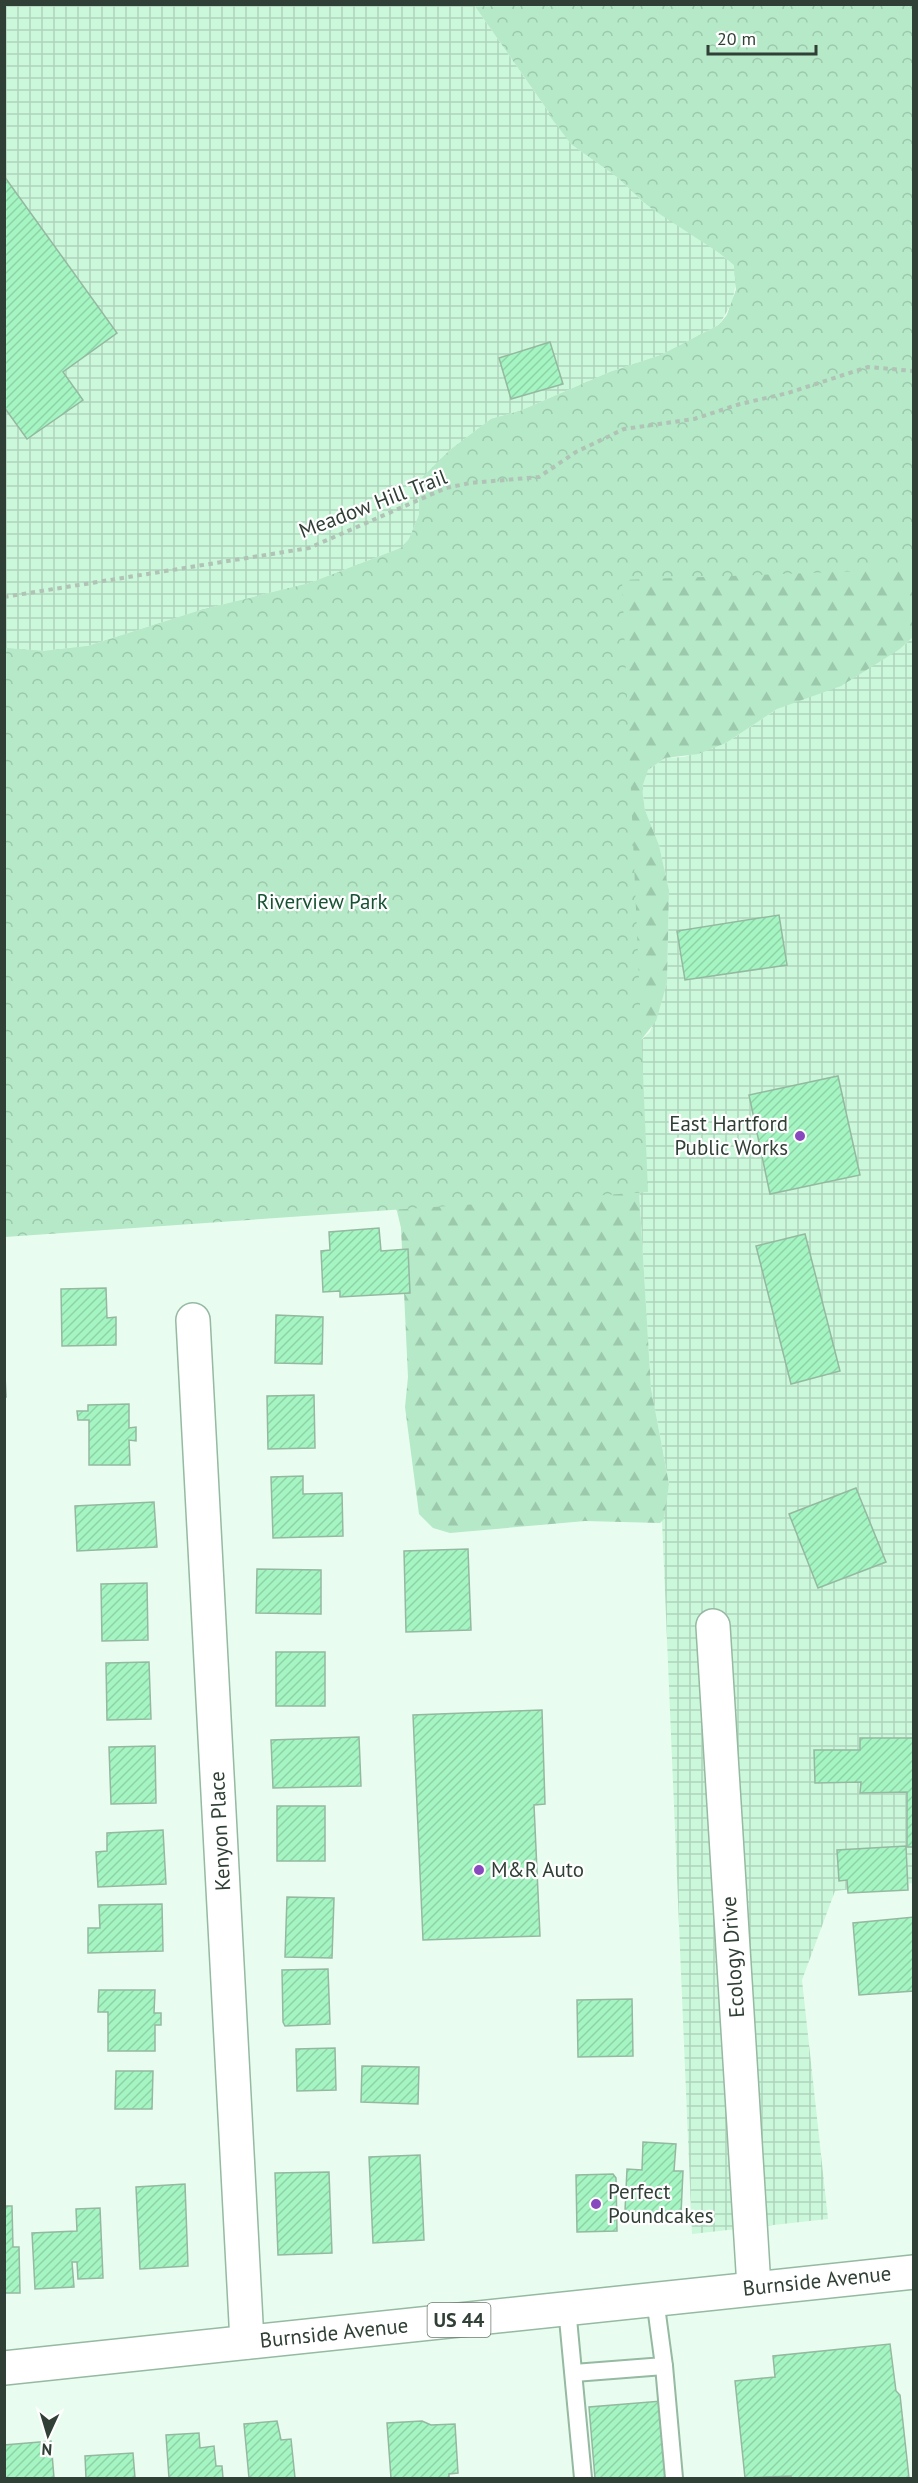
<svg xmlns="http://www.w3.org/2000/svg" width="918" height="2483" viewBox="0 0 918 2483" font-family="'PT Sans',sans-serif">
	<defs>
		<pattern id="industrial-grid" width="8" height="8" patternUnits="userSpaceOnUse" patternTransform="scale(1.5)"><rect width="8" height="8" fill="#cbf7da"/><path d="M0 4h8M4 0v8" fill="none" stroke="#afd5bc"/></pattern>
		<pattern id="forest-firs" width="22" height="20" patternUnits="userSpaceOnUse" patternTransform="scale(1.5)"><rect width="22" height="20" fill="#b5e9c7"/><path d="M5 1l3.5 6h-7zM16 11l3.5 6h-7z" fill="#9cc9ac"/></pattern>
		<pattern id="park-crowns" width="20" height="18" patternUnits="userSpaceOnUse" patternTransform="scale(1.5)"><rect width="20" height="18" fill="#b5e9c7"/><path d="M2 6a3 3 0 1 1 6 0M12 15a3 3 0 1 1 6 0" fill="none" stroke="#9cc9ac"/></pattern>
		<pattern id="building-hatch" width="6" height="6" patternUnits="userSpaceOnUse" patternTransform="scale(1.5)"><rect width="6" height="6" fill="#a4f5c2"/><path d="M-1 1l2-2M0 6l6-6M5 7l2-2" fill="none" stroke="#8ed3a7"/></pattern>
	</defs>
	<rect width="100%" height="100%" fill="#e8fdef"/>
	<g fill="url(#industrial-grid)">
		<path d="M4,5h470l97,139 45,32 27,26 56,35 35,28 3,12 -5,26 -13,22 -58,30 -51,17 -90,39 -29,8 -41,31 -31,40v25l-10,24 -8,9 -91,35 -109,27 -113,36 -44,5 -39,-3z"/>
		<path d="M913,637v1246l-78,8 -33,89 26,239 -136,15 -30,-713 7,-37 -18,-96 -14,-231 4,-117 9,-8 17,-49 2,-93 -10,-45 -14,-35 -3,-22 6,-18 17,-12 19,-1 42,-14 51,-34 123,-60z"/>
	</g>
	<path fill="url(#forest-firs)" d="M913,88v549l-13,12 -59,37 -64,23 -51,34 -28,11 -33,4 -17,12 -6,18 3,22 14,35 10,45 -2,93 -11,38 -15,19 -4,117 14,231 18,96 -5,35 -4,4 -75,-2 -135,12 -17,-5 -14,-14 -14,-107 3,-30 -7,-149 -4,-17 -393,-563 40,3 44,-5 113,-36 109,-27 91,-35 8,-9 10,-24v-25l4,-13 27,-27 41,-31 29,-8 90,-39 51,-17 58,-30 8,-10 9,-25 -2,-25 -35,-28 -56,-35 -27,-26 -45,-32 -22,-29z"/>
	<path fill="url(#park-crowns)" d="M474,5h439v564l-291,11 26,612 -643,45v-589l39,3 44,-5 113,-36 109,-27 91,-35 8,-9 10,-24v-25l4,-13 27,-27 41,-31 29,-8 90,-39 51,-17 58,-30 8,-10 9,-25 -2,-25 -10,-9 -72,-47 -36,-33 -45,-32z"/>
	<g fill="url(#building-hatch)" stroke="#95b8a1" stroke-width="1.5">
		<path d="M4,176l113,157 -54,39 20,28 -56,39 -23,-32z"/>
		<path d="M550,342l13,42 -52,15 -12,-41z"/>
		<path d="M779,915l8,50 -102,15 -8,-49z"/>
		<path d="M838,1076l22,99 -90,19 -21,-99z"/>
		<path d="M379,1228l2,23 27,-2 2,44 -70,4v-6l-17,1 -2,-41 9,-1 -1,-18z"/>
		<path d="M805,1234l35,137 -49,13 -35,-138z"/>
		<path d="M106,1288l1,30 9,-1v28l-54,1 -1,-57z"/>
		<path d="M276,1315l47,2 -1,47 -47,-1z"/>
		<path d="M4,1353l2,44h-2z"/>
		<path d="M314,1395l1,53 -47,1 -1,-53z"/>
		<path d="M129,1404v24l7,-1v14l-7,-1 1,25h-41v-45h-11l-1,-9h11v-6z"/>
		<path d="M303,1476v18l39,-1 1,43 -70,2 -2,-61z"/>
		<path d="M856,1488l30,74 -68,26 -29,-74z"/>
		<path d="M154,1502l3,45 -80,4 -2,-45z"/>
		<path d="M468,1549l3,81 -65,2 -2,-81z"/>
		<path d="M257,1569l64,1v44l-65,-1z"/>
		<path d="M147,1583l1,57 -46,1 -1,-57z"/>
		<rect x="276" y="1652" width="49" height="54"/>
		<path d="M149,1662l2,57 -44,1 -1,-57z"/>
		<path d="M542,1710l3,94 -11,1 6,131 -117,4 -10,-225z"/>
		<path d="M359,1737l2,49 -88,2 -2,-48z"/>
		<path d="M860,1738h54v109h-7v-55l-47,1 1,-11 -46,1 -1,-33h46z"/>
		<path d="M155,1746l1,57 -45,1 -2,-57z"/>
		<rect x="277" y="1806" width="48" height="55"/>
		<path d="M163,1830l3,54 -68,3 -2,-35 11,-1v-18z"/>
		<path d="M906,1846l2,44 -60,3 -1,-13 -8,1 -2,-31z"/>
		<path d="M287,1897l47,1 -2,60 -47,-1z"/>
		<path d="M162,1904l1,47 -75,2v-25h12l-1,-23z"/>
		<path d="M914,1917v74l-55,4 -6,-72z"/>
		<path d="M328,1969l2,55 -45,2 -2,-4 -1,-52z"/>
		<path d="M99,1990h56l-1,23h7v12h-6v26h-47v-39h-10z"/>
		<path d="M632,1999l1,57 -55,1 -1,-57z"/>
		<path d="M335,2048l1,42 -39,1 -1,-42z"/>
		<path d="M362,2066l57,1 -1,37 -57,-2z"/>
		<path d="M116,2071h37l-1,38h-37z"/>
		<path d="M643,2142l33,2 -2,27h9l-2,43 -56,-3 2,-42 15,1z"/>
		<path d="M420,2155l4,85 -51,3 -4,-86z"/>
		<path d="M329,2172l3,81 -54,2 -3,-82z"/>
		<path d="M613,2174l3,4 1,53 -40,1 -1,-57z"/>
		<path d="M185,2184l3,82 -48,3 -4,-82z"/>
		<path d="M4,2206h8l1,41h6l1,46h-16z"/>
		<path d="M100,2208l3,70 -25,1 -1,-17h-5l2,25 -39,2 -3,-56 45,-2 -1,-22z"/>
		<path d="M890,2344l6,47 4,4 9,83h-118v-2l-46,2 -10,-97 40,-4 -2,-21z"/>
		<path d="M662,2401l6,77h-73l-6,-71z"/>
		<path d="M277,2421l4,19 10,-1 4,39h-46l-5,-54z"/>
		<path d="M422,2421l9,4 24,-1 3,49 -9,1v4h-58l-4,-55z"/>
		<path d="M199,2433l1,15 14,-2 2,20h6l1,12h-54l-3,-43z"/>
		<path d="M51,2441l3,37h-50v-33z"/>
		<path d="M133,2453l2,25h-49l-1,-22z"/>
	</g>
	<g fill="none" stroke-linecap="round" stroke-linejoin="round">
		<g stroke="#96b9a2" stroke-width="20">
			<g id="service">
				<path d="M567,2308l16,170"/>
				<path d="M664,2366l10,112"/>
				<path d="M574,2373l90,-7 -9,-67"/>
			</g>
		</g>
		<g stroke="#96b9a2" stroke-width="36">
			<g id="minor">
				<path d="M193,1320l54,1022"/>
				<path d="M713,1626l41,661"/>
			</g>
		</g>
		<g stroke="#96b9a2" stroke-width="36">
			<path id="primary" d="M4,2368l910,-96"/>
		</g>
		<path stroke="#b0c3b6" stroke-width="4" stroke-dasharray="4.5 4.5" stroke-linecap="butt" d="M4,597l305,-49 137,-60 24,-5 69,-6 37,-25 48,-23 70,-10 46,-15 48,-11 80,-26 46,4"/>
		<use href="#service" stroke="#fff" stroke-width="16"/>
		<use href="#minor" stroke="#fff" stroke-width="33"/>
		<use href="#primary" stroke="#fff" stroke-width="33"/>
	</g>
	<g fill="#8849be" stroke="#fff" stroke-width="2">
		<circle cx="800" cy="1136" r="6"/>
		<circle cx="479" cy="1870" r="6"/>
		<circle cx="596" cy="2204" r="6"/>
	</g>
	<g text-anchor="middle" stroke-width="4.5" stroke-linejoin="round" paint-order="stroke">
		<rect fill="#fff" stroke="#6f7972" stroke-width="1.5" x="427.5" y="2303" width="63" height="34" rx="4.5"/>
		<g font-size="20" font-weight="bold" fill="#314036">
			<text x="459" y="2327">US 44</text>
		</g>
		<g font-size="21" fill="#314036" stroke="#fff">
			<text transform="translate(373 504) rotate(-21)" y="7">Meadow Hill Trail</text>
			<text transform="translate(220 1831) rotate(-93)" y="7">Kenyon Place</text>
			<text transform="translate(733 1957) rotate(-94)" y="7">Ecology Drive</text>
			<text transform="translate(817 2281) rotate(-6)" y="7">Burnside Avenue</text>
			<text transform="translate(334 2333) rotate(-6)" y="7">Burnside Avenue</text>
		</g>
		<g font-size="21" fill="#175333" stroke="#fff">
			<text x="322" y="909">Riverview Park</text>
		</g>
		<g font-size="21" fill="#314036" stroke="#fff" text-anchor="start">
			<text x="788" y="1131" text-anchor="end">East Hartford<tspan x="788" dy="24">Public Works</tspan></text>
			<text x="491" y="1877">M&amp;R Auto</text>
			<text x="608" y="2199">Perfect<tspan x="608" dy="24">Poundcakes</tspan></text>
		</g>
	</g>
	<rect width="918" height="2483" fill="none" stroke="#314036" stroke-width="12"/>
	<g transform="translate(48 2435) rotate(184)" stroke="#ffffff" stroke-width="4.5" paint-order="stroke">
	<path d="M0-4.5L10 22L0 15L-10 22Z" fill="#314036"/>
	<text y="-9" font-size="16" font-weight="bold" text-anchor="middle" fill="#314036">N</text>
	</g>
	<path d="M708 45v9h108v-9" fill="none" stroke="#314036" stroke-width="3"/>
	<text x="717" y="45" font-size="18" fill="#314036" stroke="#ffffff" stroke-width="4.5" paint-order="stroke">20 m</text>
</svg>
